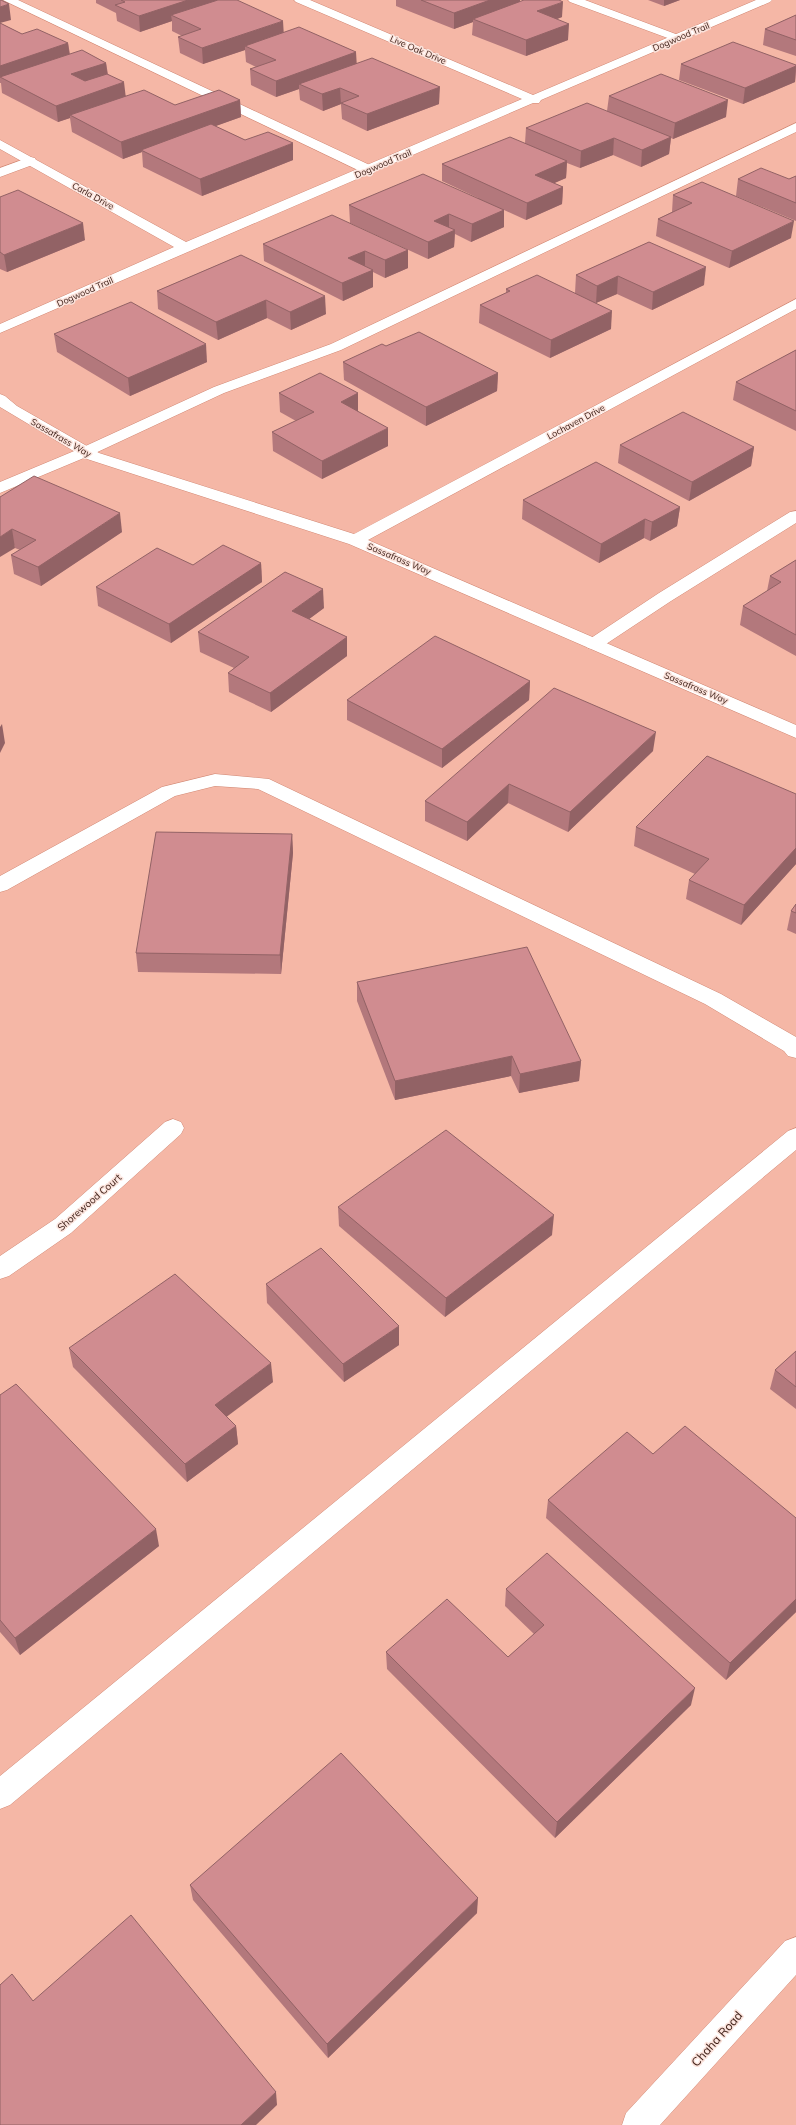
<svg xmlns="http://www.w3.org/2000/svg" width="796" height="2125" viewBox="0 0 796 2125" font-family="Mulish,sans-serif">
	<rect width="100%" height="100%" fill="#f5b7a6"/>
	<g fill="none" stroke-linecap="round" stroke-linejoin="round">
		<g stroke="#d18773" stroke-width="1">
			<g id="lane">
				<path d="M3,0h15l356,167 2,3 -2,3h-10z"/>
				<path d="M568,0h17l96,36 2,2 -6,4 -4,-2 -103,-38z"/>
				<path d="M796,123v9l-455,218 -117,43 -133,62 -91,38v-11l79,-33 135,-62 117,-43z"/>
				<path d="M30,157l5,1 1,3 -1,3 -35,13v-9z"/>
				<path d="M796,511v12l-125,78 -71,47 -6,1 -6,-1 -3,-4 3,-4 71,-47 131,-81z"/>
				<path d="M215,774l54,5 452,215 75,43v21l-8,-2 -4,-5 -79,-47 -447,-215 -43,-3 -40,10 -168,94 -7,2v-16l162,-89z"/>
				<path d="M796,1128v22l-786,655 -10,4v-33l788,-645z"/>
			</g>
		</g>
		<g stroke="#d18773" stroke-width="1">
			<g id="street">
				<path d="M294,0h16l223,95 223,-95h16l-2,2 -229,98 -2,3h-6l-533,230v-9l174,-77 -174,-98v-9l186,102 336,-143 -226,-97z"/>
				<path d="M796,299v10l-428,231 428,185v13l-447,-194 -262,-85 -87,-52v-13l5,2 12,10 82,47 255,81z"/>
				<path d="M173,1119l8,3 3,6 -3,6 -110,99 -62,43 -9,3v-23l55,-37 110,-97z"/>
			</g>
		</g>
		<g stroke="#d18773" stroke-width="1">
			<path id="secondary" d="M796,1937v38l-136,150h-38l4,-12 159,-172z"/>
		</g>
		<use href="#lane" fill="#fff" fill-rule="evenodd"/>
		<use href="#street" fill="#fff" fill-rule="evenodd"/>
		<use href="#secondary" fill="#fff" fill-rule="evenodd"/>
	</g>
	<g fill="#b3787c">
		<path d="M96,0h120l68,33 72,19v11l83,41 -72,27 -25,-12 -1,-14v-1l-18,7 -23,-11 -1,-11 -23,8 -25,-12 -1,-16 6,-2 -10,-5 -1,-12 -42,14 -23,-11 -2,-16 4,-1 -10,-5v-10l-32,11 -23,-11 -1,-8 -20,-10z"/>
		<path d="M396,0h124v2l42,15 -5,2 11,21 -42,16 -54,-21 1,-13 -19,7 -58,-23z"/>
		<path d="M648,0h32l-16,6z"/>
		<path d="M796,15v41l-33,-11 2,-16z"/>
		<path d="M0,23l22,11 46,9 2,11 36,9 2,11 18,22 49,9 65,-5 1,17 -26,9 30,14 48,20 -91,36 -59,-29 -1,-15 -19,7 -51,-27 -2,-14 -12,4 -56,-29 -1,-10h-1z"/>
		<path d="M681,64l115,1v6l-1,11 -52,22 -64,-24z"/>
		<path d="M609,96l117,21 -53,22 -2,-1 -2,16 -28,13 -28,-12 -33,13 -13,-5 -1,15 -12,5 9,4 -1,17 -36,16 -22,-10v17l-33,15 -16,-8 -1,13 -26,12 -78,-36 -1,-18 129,-7 -36,-17v-17l83,-21 1,-15 81,-17z"/>
		<path d="M796,176v45l-60,-25 2,-17h51z"/>
		<path d="M673,195l118,43 -62,30 -73,-32 2,-17 14,-7z"/>
		<path d="M0,197l85,43 -78,32 -7,-3z"/>
		<path d="M649,242l55,43 -52,25 -35,-16 -21,9 15,26 -61,29 -71,-35 1,-18 26,-12v-4l69,4 1,-18z"/>
		<path d="M263,244l145,6v18l-23,10 -12,-6v15l-30,14 -79,-40z"/>
		<path d="M241,255l85,59 -35,16 -24,-12 -49,22 -60,-31 -1,-18z"/>
		<path d="M54,334l153,28 -77,34 -73,-44z"/>
		<path d="M796,350v81l-63,-31 3,-18z"/>
		<path d="M343,362l155,11 -1,18 -71,35 -82,-46z"/>
		<path d="M279,393h79v18l30,35 -66,33 -49,-28 -1,-19 24,-11 -16,-9z"/>
		<path d="M620,445l134,2 -3,19 -62,35 -71,-38z"/>
		<path d="M0,497l122,35 -81,54 -27,-12 -3,-19 9,-5 -5,-2z"/>
		<path d="M523,500l157,7 -3,19 -27,15 -6,-3 -45,25 -77,-44z"/>
		<path d="M796,560v96l-56,-31 3,-19 24,-15 3,-15z"/>
		<path d="M261,563l1,19 -91,61 -73,-37 -2,-19 97,-22z"/>
		<path d="M324,608l-15,11 38,18v19l-76,56 -42,-20 -1,-19 6,-5 -34,-16 -2,-20z"/>
		<path d="M530,681l-1,19 -87,68 -95,-48v-20z"/>
		<path d="M653,751l-85,81 -60,-29 -41,38 -42,-20v-20z"/>
		<path d="M796,794v70l-55,61 -55,-26 3,-19 6,-6 -61,-28 2,-19z"/>
		<path d="M292,834l1,19 -12,121 -143,-2 -2,-19z"/>
		<path d="M796,904v30l-9,-4 4,-19z"/>
		<path d="M357,982l224,79 -2,20 -60,12 -8,-17 -116,24 -38,-99z"/>
		<path d="M338,1207l214,28 -107,82 -106,-91z"/>
		<path d="M266,1284l133,61 -55,37 -77,-79z"/>
		<path d="M69,1348l204,34 -47,34 10,10 2,18 -51,38 -114,-115z"/>
		<path d="M796,1351v58l-26,-20 5,-19z"/>
		<path d="M0,1395l159,151 -139,109 -20,-23z"/>
		<path d="M653,1454l143,64v94l-70,68 -180,-162 2,-18z"/>
		<path d="M506,1589l185,116 -136,133 -168,-169 -1,-17 122,5 26,-23 -29,-28z"/>
		<path d="M190,1885l287,28 -149,145 -135,-158z"/>
	</g>
	<g fill="#926265">
		<path d="M188,0h28l1,6 -46,9 1,6 -32,11 -1,-16z"/>
		<path d="M490,0h30v4l-47,15v3l-19,7v-16z"/>
		<path d="M664,0h16l-16,6z"/>
		<path d="M563,2l-1,15 -26,10 1,-16z"/>
		<path d="M9,4l2,16 -11,3v-16z"/>
		<path d="M283,21l1,16 -39,9v4l-42,14 -1,-16z"/>
		<path d="M569,24l-1,16 -42,16v-16z"/>
		<path d="M68,43l2,16 -70,18v-11z"/>
		<path d="M356,52l1,16 -58,16v5l-23,8v-16z"/>
		<path d="M106,63l2,16 -35,12 -2,-17z"/>
		<path d="M796,66l-1,16 -52,22 2,-16z"/>
		<path d="M124,82l2,17 -56,16v3l-12,4 -2,-16z"/>
		<path d="M440,87l-1,17 -72,27v-17z"/>
		<path d="M340,88l1,16 -18,7 -1,-17z"/>
		<path d="M240,100l1,17 -97,35 -3,-2 1,2 -19,7 -2,-17z"/>
		<path d="M728,100l-2,17 -53,22 2,-16z"/>
		<path d="M671,137l-2,17 -28,13 1,-17z"/>
		<path d="M614,138l-1,17 -33,13 1,-17z"/>
		<path d="M293,143v17l-91,36 -2,-17z"/>
		<path d="M567,161l-1,17 -32,14 1,-17z"/>
		<path d="M563,187l-1,17 -36,16 1,-17z"/>
		<path d="M504,210v17l-33,15 1,-18z"/>
		<path d="M449,214v17l-15,-10z"/>
		<path d="M794,221l-3,17 -62,30 3,-17z"/>
		<path d="M83,223l2,17 -78,32 -3,-17z"/>
		<path d="M455,230l-1,17 -26,12v-17z"/>
		<path d="M408,250v18l-23,10v-18z"/>
		<path d="M365,251v17l-17,-10z"/>
		<path d="M706,267l-2,18 -52,25 1,-18z"/>
		<path d="M373,270v17l-30,14 -1,-18z"/>
		<path d="M618,276l-1,18 -21,9 1,-17z"/>
		<path d="M325,296l1,18 -35,16 -1,-18z"/>
		<path d="M266,300l1,18 -49,22 -2,-18z"/>
		<path d="M612,311l-1,18 -61,29 1,-18z"/>
		<path d="M206,344l1,18 -77,34 -2,-18z"/>
		<path d="M498,373l-1,18 -71,35v-19z"/>
		<path d="M358,393v19l-17,-10z"/>
		<path d="M388,428v18l-66,33v-18z"/>
		<path d="M754,447l-3,19 -62,35 3,-19z"/>
		<path d="M680,507l-3,19 -27,15 2,-19z"/>
		<path d="M120,513l2,19 -81,54 -3,-19z"/>
		<path d="M645,519l-1,19 -45,25 2,-19z"/>
		<path d="M12,529l3,19 -15,9v-20z"/>
		<path d="M261,563l1,19 -91,61 -2,-19z"/>
		<path d="M323,589l1,19 -31,23 -1,-20z"/>
		<path d="M347,637v19l-76,56 -1,-19z"/>
		<path d="M530,681l-1,19 -87,68v-19z"/>
		<path d="M2,724l3,19 -5,10v-26z"/>
		<path d="M656,732l-3,19 -85,81 2,-20z"/>
		<path d="M509,784l-1,19 -41,38v-19z"/>
		<path d="M292,834l1,19 -12,121 -1,-19z"/>
		<path d="M796,848v16l-55,61 3,-20z"/>
		<path d="M512,1056l-1,20 -116,24v-19z"/>
		<path d="M581,1061l-2,20 -60,12 1,-19z"/>
		<path d="M554,1215l-2,20 -107,82 1,-19z"/>
		<path d="M399,1326v19l-55,37 -1,-18z"/>
		<path d="M271,1363l2,19 -56,42 -2,-19z"/>
		<path d="M236,1426l2,18 -51,38 -2,-18z"/>
		<path d="M156,1529l3,17 -139,109 -5,-17z"/>
		<path d="M796,1599v13l-70,68 4,-17z"/>
		<path d="M695,1688l-4,17 -136,133 2,-16z"/>
		<path d="M478,1898l-1,15 -149,145 -1,-14z"/>
		<path d="M276,2092l1,13 -21,20h-15z"/>
	</g>
	<g fill="#d08c90" stroke="#926265">
		<path d="M0,0h1l8,4 -9,3z"/>
		<path d="M121,0h67l-49,16 -24,-11 10,-3z"/>
		<path d="M218,0h19l46,21 -81,27 -24,-11 23,-8 -30,-14z"/>
		<path d="M421,0h69l-36,13z"/>
		<path d="M524,0h35l4,2 -26,9 32,13 -43,16 -53,-21z"/>
		<path d="M796,15v25l-31,-11z"/>
		<path d="M0,23l22,11 15,-5 31,14 -68,23z"/>
		<path d="M299,27l57,25 -80,29 -26,-12 26,-9 -31,-14z"/>
		<path d="M733,42l63,23v1l-51,22 -64,-24z"/>
		<path d="M82,50l24,13 -35,11 14,7 22,-7 17,8 -68,24 -56,-29z"/>
		<path d="M372,58l68,29 -73,27 -26,-11 18,-7 -19,-8 -18,6 -23,-10z"/>
		<path d="M661,74l67,26 -53,23 -66,-27z"/>
		<path d="M144,90l31,15 44,-15 21,10 -119,42 -51,-27z"/>
		<path d="M587,103l84,34 -29,13 -28,-12 -33,13 -55,-23z"/>
		<path d="M211,124l34,16 23,-8 25,11 -93,36 -59,-29z"/>
		<path d="M510,137l57,24 -32,14 28,12 -36,16 -85,-39z"/>
		<path d="M761,168l28,11 7,-3v27l-58,-24z"/>
		<path d="M423,174l81,36 -32,14 -23,-10 -15,7 21,9 -27,12 -79,-37z"/>
		<path d="M702,182l92,39 -62,30 -74,-32 34,-16 -19,-8z"/>
		<path d="M18,190l65,33 -79,32 -4,-3v-55z"/>
		<path d="M332,215l76,35 -23,10 -20,-9 -17,7 25,12 -31,13 -79,-39z"/>
		<path d="M649,242l57,25 -53,25 -35,-16 -21,10 -21,-11z"/>
		<path d="M241,255l84,41 -35,16 -24,-12 -50,22 -59,-31z"/>
		<path d="M537,275l75,36 -61,29 -71,-35 30,-14 -4,-2z"/>
		<path d="M131,302l75,42 -78,34 -74,-44z"/>
		<path d="M419,332l79,41 -72,34 -83,-45 39,-18 4,2z"/>
		<path d="M796,350v61l-60,-29z"/>
		<path d="M320,373l38,20 -17,9 47,26 -66,33 -50,-29 42,-20 -35,-19z"/>
		<path d="M683,412l71,35 -62,35 -72,-37z"/>
		<path d="M596,462l84,45 -28,15 -7,-3 -44,25 -78,-44z"/>
		<path d="M34,476l86,37 -82,54 -27,-12 25,-15 -24,-11 -12,8v-40z"/>
		<path d="M223,545l38,18 -92,61 -73,-37 61,-39 36,17z"/>
		<path d="M796,560v75l-53,-29 38,-24 -11,-6z"/>
		<path d="M285,572l38,17 -31,22 55,26 -77,56 -42,-20 21,-16 -51,-25z"/>
		<path d="M435,636l95,45 -88,68 -95,-49z"/>
		<path d="M554,688l102,44 -86,80 -61,-28 -42,38 -42,-21z"/>
		<path d="M707,756l89,38v54l-52,57 -55,-25 20,-21 -73,-32z"/>
		<path d="M156,832l136,2 -12,121 -144,-2z"/>
		<path d="M796,904v9l-5,-2z"/>
		<path d="M527,947l54,114 -61,13 -8,-18 -117,25 -38,-99z"/>
		<path d="M446,1130l108,85 -108,83 -108,-91z"/>
		<path d="M321,1248l78,78 -56,38 -77,-80z"/>
		<path d="M175,1274l96,89 -56,42 21,21 -51,38 -116,-116z"/>
		<path d="M796,1351v36l-21,-17z"/>
		<path d="M16,1384l140,145 -141,109 -15,-18v-225z"/>
		<path d="M685,1426l111,92v81l-66,64 -182,-163 79,-68 26,22z"/>
		<path d="M547,1553l148,135 -138,134 -171,-170 61,-53 61,58 36,-32 -38,-36z"/>
		<path d="M341,1753l137,145 -151,146 -137,-159z"/>
		<path d="M131,1915l145,177 -35,33h-241v-140l12,-11 21,27z"/>
	</g>
	<g text-anchor="middle" stroke-width="3" stroke-linejoin="round" paint-order="stroke">
		<g font-size="9" fill="#3e2018" stroke="#fbe3dc">
			<text transform="translate(681 37) rotate(-23)" y="3">Dogwood Trail</text>
			<text transform="translate(418 50) rotate(23)" y="3">Live Oak Drive</text>
			<text transform="translate(383 164) rotate(-23)" y="3">Dogwood Trail</text>
			<text transform="translate(93 196) rotate(29)" y="3">Carla Drive</text>
			<text transform="translate(85 292) rotate(-24)" y="3">Dogwood Trail</text>
			<text transform="translate(576 422) rotate(-28)" y="3">Lochaven Drive</text>
			<text transform="translate(61 438) rotate(30)" y="3">Sassafrass Way</text>
			<text transform="translate(399 559) rotate(23)" y="3">Sassafrass Way</text>
			<text transform="translate(696 688) rotate(23)" y="3">Sassafrass Way</text>
		</g>
		<g font-size="10" fill="#3e2018" stroke="#fbe3dc">
			<text transform="translate(89 1202) rotate(-41)" y="4">Shorewood Court</text>
		</g>
		<g font-size="12" fill="#3e2018" stroke="#fbe3dc">
			<text transform="translate(717 2039) rotate(-48)" y="4">Chaha Road</text>
		</g>
	</g>
</svg>
